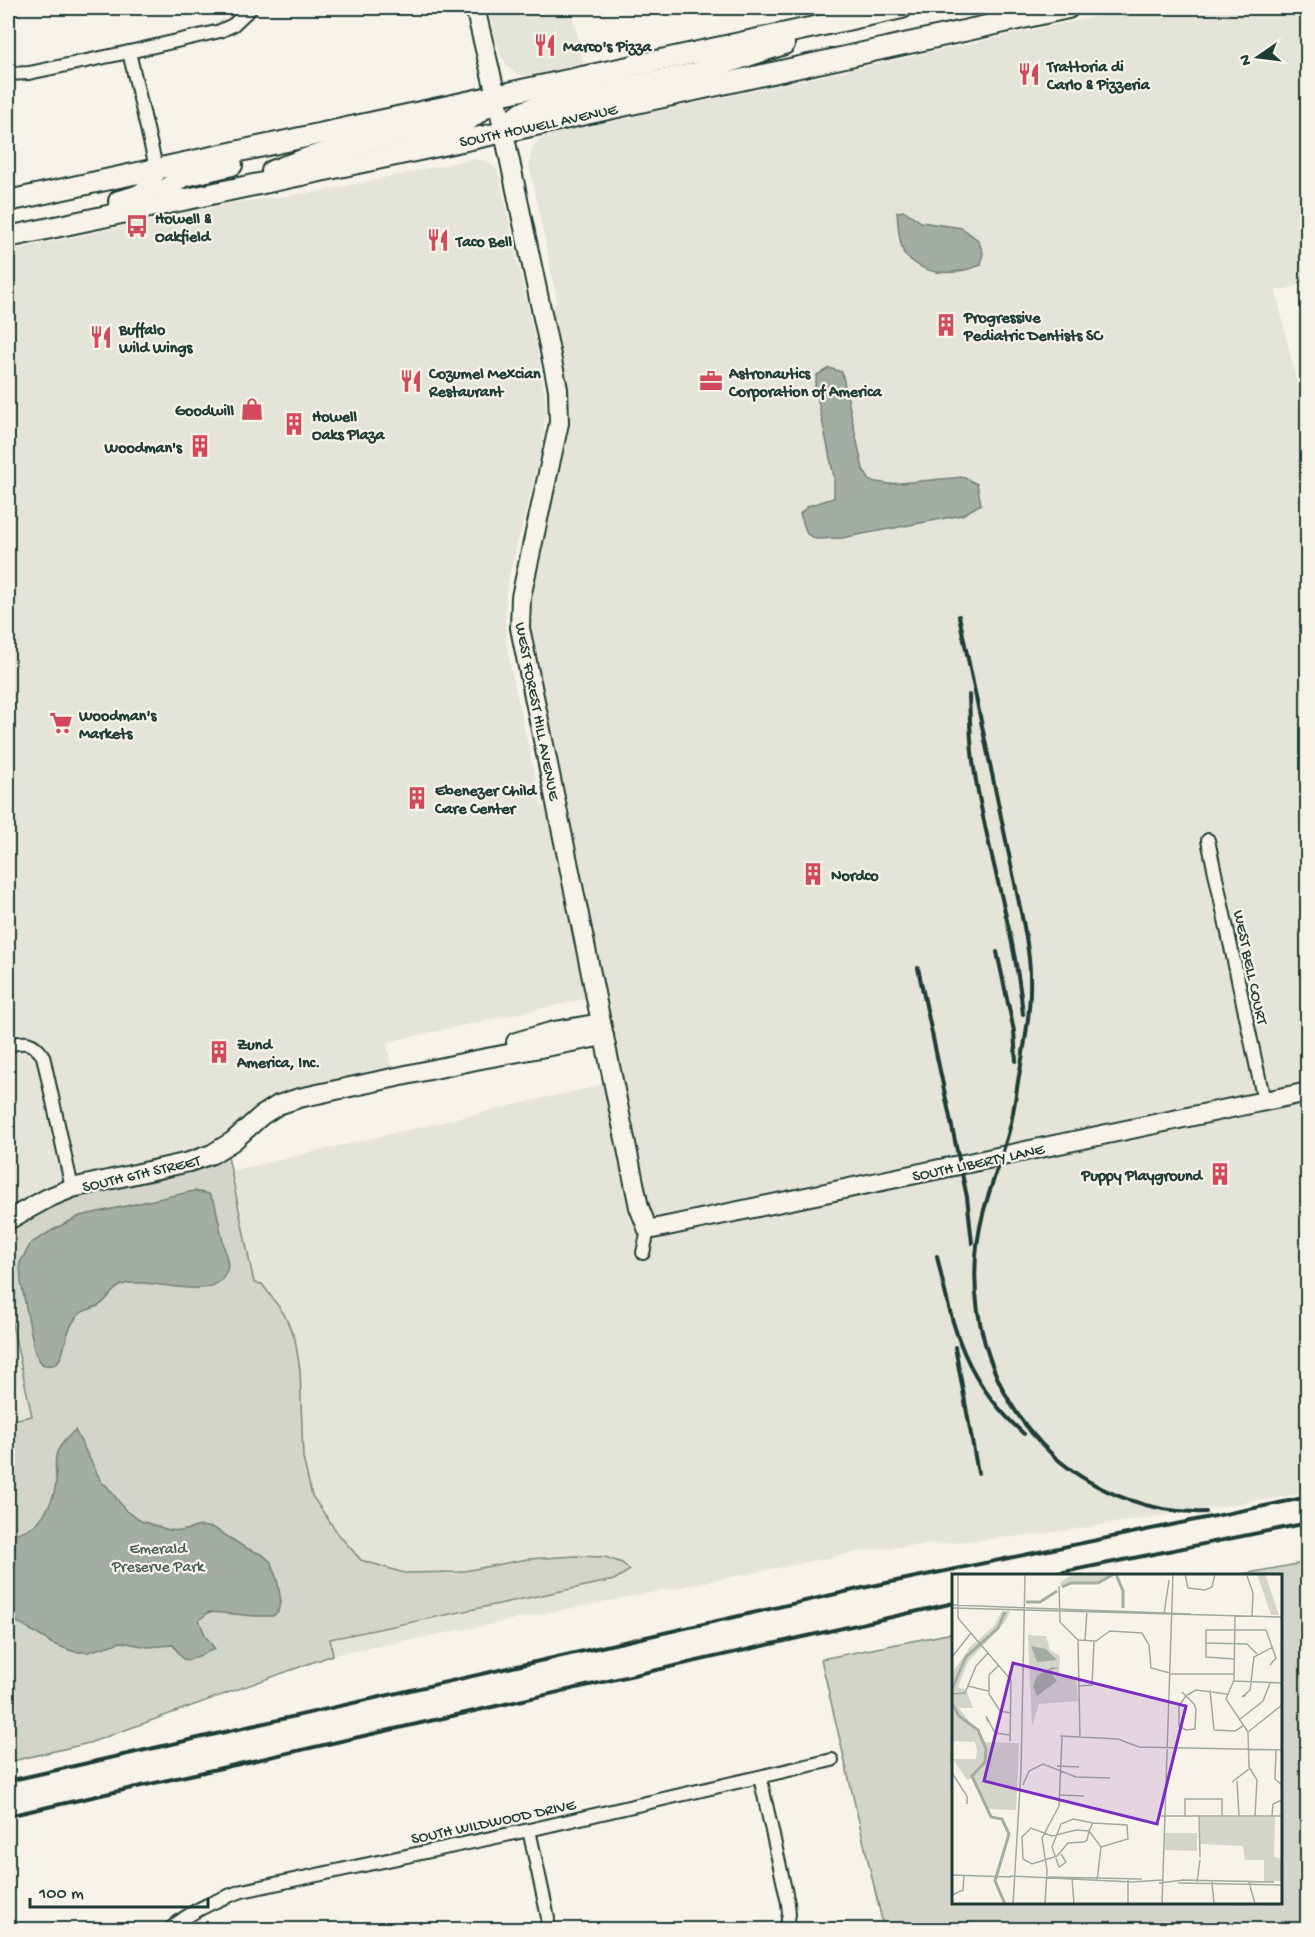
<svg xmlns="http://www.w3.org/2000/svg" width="1315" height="1937" viewBox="0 0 1315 1937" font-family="'Gochi Hand',sans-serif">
	<rect width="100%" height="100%" fill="#f7f3e8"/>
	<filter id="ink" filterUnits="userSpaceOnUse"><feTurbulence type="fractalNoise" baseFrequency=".0167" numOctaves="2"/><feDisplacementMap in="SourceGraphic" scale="12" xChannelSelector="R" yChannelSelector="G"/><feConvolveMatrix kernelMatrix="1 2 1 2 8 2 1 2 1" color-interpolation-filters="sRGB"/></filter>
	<g filter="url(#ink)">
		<g fill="#e5e4d9">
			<path d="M487,8h84l13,57 -52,11 -15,-2 -10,-8 -6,-10z"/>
			<path d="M1135,8h172v275l-31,8 32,142 -1,1060 -264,41 -174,16 -536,105 -102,-484 391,-91 -18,-85 -217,47 7,45 -95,19 -29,14 -52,43 -13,5 -38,9 -4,2 -104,24 -51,26v-978l226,-48 89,-12 149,-32 11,1 13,8 3,7 40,184 6,38 1,14 -5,41 -31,120 -4,22 -1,24 2,29 6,31 29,129 20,-5 -34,-175 1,-18 11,-60 22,-84 7,-51 -3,-33 -13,-67v-7l4,-7 -28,-136 4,-17 5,-6 7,-5z"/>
			<path d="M8,1305l24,111 -24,5z"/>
		</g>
		<g fill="#d3d5ca" stroke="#79897f" stroke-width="1.5">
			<path d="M228,1156l26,127 8,1 22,30 11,25 5,31 3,88 9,38 27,39 22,25 43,13 55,-1 69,-13 48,-3 29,1 17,6 8,7 -16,10 -284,59 3,16 -244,88 -81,19v-341l24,-5 -24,-111v-76l51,-26 19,-7 85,-17c8,-5 19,-5 28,-8 14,-3 25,-7 37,-15z"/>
			<path d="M1307,1562v367h-423l-63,-270 132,-26 1,269h326v-326l-41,-1z"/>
		</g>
		<g fill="#a4ada3" stroke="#6f8077" stroke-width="1.5">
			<path d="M905,211l16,11 41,6 16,12 5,12 -2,13c-21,8 -45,13 -65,-1 -3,-3 -9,-6 -11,-9 -6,-10 -7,-31 -8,-43z"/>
			<path d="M829,368l13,4 21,97 7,12 19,3 74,-7 14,7 4,20 -19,11 -120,23 -26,1 -9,-5 -7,-20 8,-8 26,-8v-21l-19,-91 2,-11z"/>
			<path d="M194,1191l15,3 6,10 13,61c-6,45 -77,9 -106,20 -11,4 -14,16 -24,21 -9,4 -17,4 -23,13 -4,6 -8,15 -9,21 -4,14 -5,30 -24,24l-7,-11 -14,-71 -1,-19 11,-20 25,-15 24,-12z"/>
			<path d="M75,1430l27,53 5,3 19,25 15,10 28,9 12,1 19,-5 14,2 30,19 19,8 8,7 6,18 4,21 -3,10 -5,5c-22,1 -43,-3 -64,-4l-10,8 7,17 9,12 -26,11 -6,-1 -10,-14 -25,2 -27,-5 -33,10h-13l-22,-8 -45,-28v-81c6,-2 16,-3 22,-7 14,-8 26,-32 26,-48 0,-10 -2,-19 1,-28 4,-9 12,-16 18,-22z"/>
		</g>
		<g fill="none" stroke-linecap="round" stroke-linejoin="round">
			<g stroke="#1f3d34" stroke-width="16">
				<g id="street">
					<path d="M129,52l27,115"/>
					<path d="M8,74l21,-1 100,-21 91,-21 13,-6 18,-17"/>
					<path d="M1208,840l56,261"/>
					<path d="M8,1045c17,-4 25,-4 35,11l29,132"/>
					<path d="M643,1253l5,-23"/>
					<path d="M760,1777l28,126 1,11 -3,16"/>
					<path d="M529,1830l17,78 2,10 -2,12"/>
					<path d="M169,1930c21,-19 47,-30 73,-39l287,-61 303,-70"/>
				</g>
			</g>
			<g stroke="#1f3d34" stroke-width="22">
				<g id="secondary">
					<path d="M475,8l21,87 62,294 1,34 -38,174 -1,31 119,579 9,23 660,-138"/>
					<path d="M516,1042l38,-11 47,-8"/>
					<path d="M8,1220l40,-22 24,-10 117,-26 23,-8 21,-13 28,-25 17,-11 21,-7 177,-38 128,-24"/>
				</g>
			</g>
			<g stroke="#1f3d34" stroke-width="24">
				<g id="primary">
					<path d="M504,132c10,-17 18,-21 38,-27l154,-32 88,-29"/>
					<path d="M272,171l39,-14 47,-14 110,-23 19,-14 9,-11"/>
					<path d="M8,201l894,-193"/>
					<path d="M119,201c25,-6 30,-8 37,-34"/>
					<path d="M161,204l9,-17 11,-10 51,-12"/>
					<path d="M8,237l496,-105 564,-124"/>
				</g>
			</g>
			<use href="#street" stroke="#f7f3e8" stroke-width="12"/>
			<use href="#secondary" stroke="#f7f3e8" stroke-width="18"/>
			<use href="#primary" stroke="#f7f3e8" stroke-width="20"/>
			<g stroke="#1f3d34" stroke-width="4">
				<path d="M959,616l63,301c4,19 8,39 8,58 1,31 -4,61 -9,90 -4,20 -6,39 -10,58 -7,30 -19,58 -27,87 -24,89 3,186 72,248 41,35 96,56 150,54"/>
				<path d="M969,695c1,24 1,48 5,73 12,82 41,162 49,246"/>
				<path d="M997,952l17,79 2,30"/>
				<path d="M918,968l49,229 5,46"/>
				<path d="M937,1256c16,75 28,125 87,178"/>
				<path d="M955,1347l23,126"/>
				<path d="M1044,1576l264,-53"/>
				<path d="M8,1781l859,-194 441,-90"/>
				<path d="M8,1816l946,-213"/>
			</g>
		</g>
	</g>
	<defs>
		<g id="restaurant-bare" transform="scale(1.8)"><path d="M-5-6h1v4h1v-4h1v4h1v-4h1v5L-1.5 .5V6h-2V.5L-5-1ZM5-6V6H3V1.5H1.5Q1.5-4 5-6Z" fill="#d1495b" stroke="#f7f3e8" stroke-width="2.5" paint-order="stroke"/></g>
		<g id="bus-bare" transform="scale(1.8)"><path d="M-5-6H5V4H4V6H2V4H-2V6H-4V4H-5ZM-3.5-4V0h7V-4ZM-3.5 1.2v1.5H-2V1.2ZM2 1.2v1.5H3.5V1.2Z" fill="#d1495b" stroke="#f7f3e8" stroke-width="2.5" paint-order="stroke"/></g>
		<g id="building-bare" transform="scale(1.8)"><path d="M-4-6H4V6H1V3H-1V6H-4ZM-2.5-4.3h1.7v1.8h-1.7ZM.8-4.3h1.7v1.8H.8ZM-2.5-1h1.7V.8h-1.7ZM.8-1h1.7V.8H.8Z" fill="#d1495b" stroke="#f7f3e8" stroke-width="2.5" paint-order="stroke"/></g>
		<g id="office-bare" transform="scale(1.8)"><path d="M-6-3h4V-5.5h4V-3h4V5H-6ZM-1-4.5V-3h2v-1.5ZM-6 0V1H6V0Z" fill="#d1495b" stroke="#f7f3e8" stroke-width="2.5" paint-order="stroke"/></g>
		<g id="shop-bare" transform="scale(1.8)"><path d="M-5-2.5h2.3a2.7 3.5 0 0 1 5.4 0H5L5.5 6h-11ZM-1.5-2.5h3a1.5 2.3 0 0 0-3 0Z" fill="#d1495b" stroke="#f7f3e8" stroke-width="2.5" paint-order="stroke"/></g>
		<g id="supermarket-bare" transform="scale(1.8)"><path d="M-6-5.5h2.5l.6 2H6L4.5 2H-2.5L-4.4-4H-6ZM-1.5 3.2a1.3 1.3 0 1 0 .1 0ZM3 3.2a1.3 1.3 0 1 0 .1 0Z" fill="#d1495b" stroke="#f7f3e8" stroke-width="2.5" paint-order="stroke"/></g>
	</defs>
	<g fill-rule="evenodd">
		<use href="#restaurant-bare" x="545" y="45"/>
		<use href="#restaurant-bare" x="1029" y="74"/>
		<use href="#bus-bare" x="137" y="226"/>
		<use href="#restaurant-bare" x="438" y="240"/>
		<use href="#building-bare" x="946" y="325"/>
		<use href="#restaurant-bare" x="101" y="337"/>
		<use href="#restaurant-bare" x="411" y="381"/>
		<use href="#office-bare" x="711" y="381"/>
		<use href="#shop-bare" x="252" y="409"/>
		<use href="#building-bare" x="294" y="424"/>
		<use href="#building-bare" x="200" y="446"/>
		<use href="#supermarket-bare" x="61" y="723"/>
		<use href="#building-bare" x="417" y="798"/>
		<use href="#building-bare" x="813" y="874"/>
		<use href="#building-bare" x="219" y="1052"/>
		<use href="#building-bare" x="1220" y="1174"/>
	</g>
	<g text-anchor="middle" stroke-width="4.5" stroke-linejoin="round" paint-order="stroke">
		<g font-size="16" font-weight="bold" fill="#1f3d34" stroke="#f7f3e8" text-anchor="start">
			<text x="563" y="51">Marco's Pizza</text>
			<text x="1047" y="71">Trattoria di<tspan x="1047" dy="18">Carlo &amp; Pizzeria</tspan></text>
			<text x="155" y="223">Howell &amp;<tspan x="155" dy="18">Oakfield</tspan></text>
			<text x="456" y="246">Taco Bell</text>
			<text x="964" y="322">Progressive<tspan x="964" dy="18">Pediatric Dentists SC</tspan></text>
			<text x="119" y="334">Buffalo<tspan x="119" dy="18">Wild Wings</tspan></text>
			<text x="429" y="378">Cozumel Mexcian<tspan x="429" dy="18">Restaurant</tspan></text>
			<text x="729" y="378">Astronautics<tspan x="729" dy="18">Corporation of America</tspan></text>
			<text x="234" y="415" text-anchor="end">Goodwill</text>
			<text x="312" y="421">Howell<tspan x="312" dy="18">Oaks Plaza</tspan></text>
			<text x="182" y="452" text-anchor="end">Woodman's</text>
			<text x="79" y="720">Woodman's<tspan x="79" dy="18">Markets</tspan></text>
			<text x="435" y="795">Ebenezer Child<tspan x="435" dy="18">Care Center</tspan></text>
			<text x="831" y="880">Nordco</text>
			<text x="237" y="1049">Zund<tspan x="237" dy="18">America, Inc.</tspan></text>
			<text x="1202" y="1180" text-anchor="end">Puppy Playground</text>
		</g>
		<g font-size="16" fill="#1f3d34" stroke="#f7f3e8">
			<text transform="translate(538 124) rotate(-12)" y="6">SOUTH HOWELL AVENUE</text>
			<text transform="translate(539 711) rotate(79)" y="6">WEST FOREST HILL AVENUE</text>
			<text transform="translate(1252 967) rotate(78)" y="6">WEST BELL COURT</text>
			<text transform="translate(978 1161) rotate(-12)" y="6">SOUTH LIBERTY LANE</text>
			<text transform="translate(141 1172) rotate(-13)" y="6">SOUTH 6TH STREET</text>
			<text transform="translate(493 1820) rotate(-12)" y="6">SOUTH WILDWOOD DRIVE</text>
		</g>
		<g font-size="16" fill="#435b52" stroke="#f7f3e8">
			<text x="158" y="1553">Emerald<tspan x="158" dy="18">Preserve Park</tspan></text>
		</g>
	</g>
	<g transform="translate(952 1574)">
		<rect width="330" height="330" fill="#f7f3e8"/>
		<path d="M121,0h39l-14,9 -27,-1 -10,4 -1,-3zM305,0h8l14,41h-8zM50,37h8l-4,10 -38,41 -10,25 8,3 7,18h-14l26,34 34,1 -3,67 -29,-1 -13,-31 -7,2 -14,-21h23l1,-8 -2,-9 -23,-1v-68l18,-26 24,-21zM76,61l18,1 4,14 10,6 -1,21h16l2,9 1,15 -39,3 -7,23zM248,243h75l-1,40 8,1v23h-18v-21h-19l-2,-14 -44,-2zM213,259h32v18l-32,-1z" fill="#d3d5ca"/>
		<path d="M79,72l15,3 11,11 -20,2zM100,93l7,1 -10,3 8,10 -20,15 -4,-10 4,-10z" fill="#a4ada3"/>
		<path fill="none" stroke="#a4ada3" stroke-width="3" d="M164,0l7,17v17M110,13l9,-4h27l16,-9M74,28h14l17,-11M0,115l14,-32 32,-29 7,-16M0,129l7,13 19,14 8,19 -1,13 -13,14 19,41 11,2 7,15 -14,47 10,23"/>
		<path fill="none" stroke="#a1aaa0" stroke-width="1.5" d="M6,0v44l53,62 -1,61M233,0l3,14 17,2 7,-3 3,-13M295,2l6,17 -1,23M107,12l1,36 18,18 2,97M0,31l239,9M0,34l330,9M212,40l5,-34M283,42l-1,64 -8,19 22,33 1,35 8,13 -2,36M126,66l18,1 14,-10 32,2 7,12 2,23 19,5M133,66l2,-29M253,69l42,1 10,10M0,83l19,-24M282,85l-28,-2v-27h60l10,28 -6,7M47,91l-10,10v19l11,17 11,2M217,100h65M282,107l48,2M16,112l20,5M126,112l14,-1 2,-44M258,116l4,40 21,1 8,-5M230,118l12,12 2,5 -1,20 -9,1 -7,-4v-19l2,-4 2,-3 3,-4 3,-2 7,-4 31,4M0,120l13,-1 11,-27 12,-13M294,121l-4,2 8,-7 4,-33 19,-10M287,146l24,-19 7,-18M36,148l-2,-6 9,17 15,2M296,158l34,-27M108,162l58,3 21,8 143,3M324,176l-1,29 7,6M105,192l22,1M0,199l15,23v8M285,207l2,35M280,208l17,-13M71,211l6,-14 14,-7 33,13 34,1M107,221l25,1M247,241l1,42M209,242h121M320,242l1,-12 9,-4M233,243v-18h37v17M109,280l5,8 -7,5 -7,-20 9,-23 12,-5 20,4M0,301l59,2M58,302l122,6M96,303l94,2M120,304l2,26M230,306l92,2M145,307l4,-34 -12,-16 -13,-1 -24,6 -21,-8 -9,9 1,22 9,5 25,-8 11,-13 16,-1 3,-2 2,-9 4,-8 34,2 1,14 -27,8M180,308l30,-2M245,308l3,-22M260,308l2,22M297,308l6,22M207,309l25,-3M226,309l104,2M0,321l11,-5 1,-15M61,330l8,-133 4,-197M93,330l2,-34 -5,-32 17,-32 3,-69M176,330v-24M210,330l11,-330"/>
		<path fill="#7b2cbf" fill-opacity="0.15" stroke="#7b2cbf" stroke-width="3" d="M61,89l173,43 -29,118 -173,-43z"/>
		<rect width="330" height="330" fill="none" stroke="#1f3d34" stroke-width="3"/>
	</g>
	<rect width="1315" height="1937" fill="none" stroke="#f7f3e8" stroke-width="30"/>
	<rect x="15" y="15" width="1285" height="1907" fill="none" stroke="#1f3d34" stroke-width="2" filter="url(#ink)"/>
	<g transform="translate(1258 57) rotate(256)" stroke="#f7f3e8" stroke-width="4.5" paint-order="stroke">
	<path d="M0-4.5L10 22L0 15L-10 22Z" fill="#1f3d34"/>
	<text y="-9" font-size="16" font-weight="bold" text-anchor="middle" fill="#1f3d34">N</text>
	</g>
	<path d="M30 1898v9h178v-9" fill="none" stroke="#1f3d34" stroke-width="3"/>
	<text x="39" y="1898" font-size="18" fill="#1f3d34" stroke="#f7f3e8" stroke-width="4.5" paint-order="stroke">100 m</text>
</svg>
